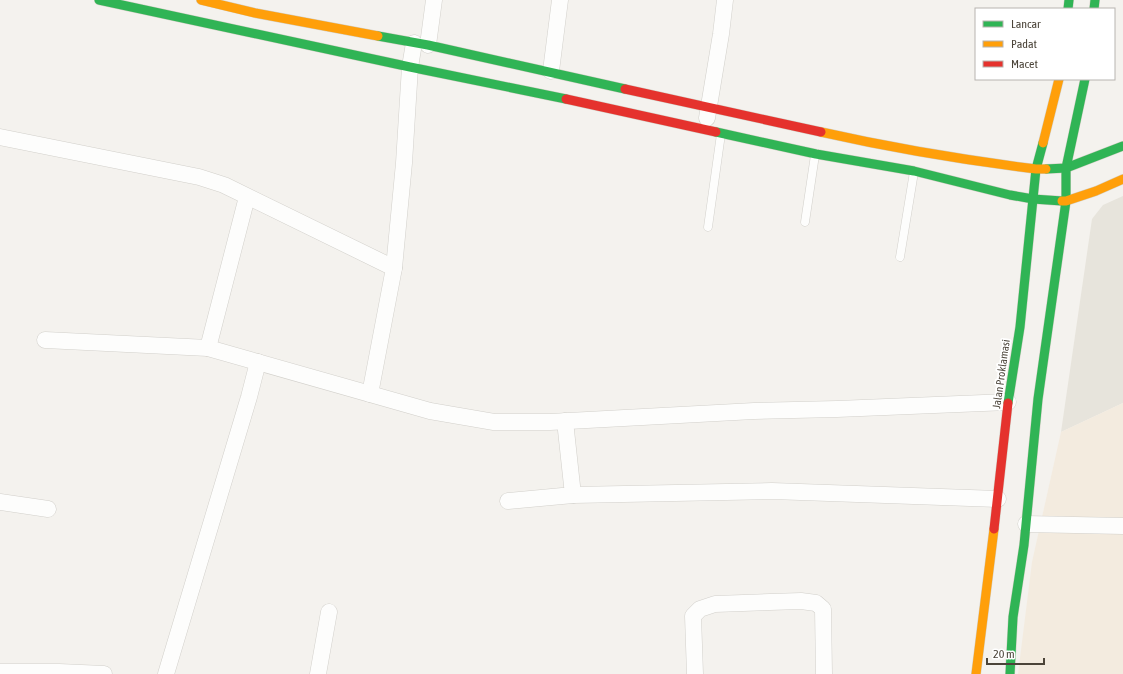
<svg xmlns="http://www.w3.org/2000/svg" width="1123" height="674" viewBox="0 0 1123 674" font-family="'Asap Condensed',sans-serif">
	<rect width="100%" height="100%" fill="#f4f2ee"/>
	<path fill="#e7e4dc" d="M1123,196v207l-62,29 31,-213 11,-14z"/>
	<path fill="#f3ebdf" d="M1123,403v271h-105l14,-112 29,-130z"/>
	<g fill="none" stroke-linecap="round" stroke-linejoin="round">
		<g stroke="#d2d0cb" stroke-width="9">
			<g id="lane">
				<path d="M805,222l10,-67"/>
				<path d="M708,227l13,-93"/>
				<path d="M900,257l14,-85"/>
			</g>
		</g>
		<g stroke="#d2d0cb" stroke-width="17">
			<g id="street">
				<path d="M428,45l6,-45"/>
				<path d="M551,71l9,-71"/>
				<path d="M707,118l14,-84 4,-34"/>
				<path d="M0,137l199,40 25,8 170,83"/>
				<path d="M247,197l-39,151 222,63 64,11h56l204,-11 83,-2 171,-7"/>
				<path d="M45,340l163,8"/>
				<path d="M370,394l24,-126 10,-105 6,-96 4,-24"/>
				<path d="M573,495l199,-4 226,8"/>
				<path d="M508,501l65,-6 -8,-74"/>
				<path d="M0,502l48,7"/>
				<path d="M1026,524l97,2"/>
				<path d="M0,672h59l45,2"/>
				<path d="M166,674l83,-277 9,-35"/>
				<path d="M318,674l11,-62"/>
				<path d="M695,674l-2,-58 7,-7 15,-5 86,-3 15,2 7,6 1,65"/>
			</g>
		</g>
		<g stroke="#d3cfc5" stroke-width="10">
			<g id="fast">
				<path d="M99,0l311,67 156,32"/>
				<path d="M1068,9l1,-9"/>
				<path d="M1094,9l1,-9"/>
				<path d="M378,36l50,9 197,44"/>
				<path d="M716,132l100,22 98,17 96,24 23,4 29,2"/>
				<path d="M1046,169l20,-1 57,-22"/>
				<path d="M1008,403l12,-76 16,-158 7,-26"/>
				<path d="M1010,674l3,-57 11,-72 14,-146 28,-198v-33l19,-89"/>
			</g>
		</g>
		<g stroke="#d3cfc5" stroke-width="10">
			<g id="slow">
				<path d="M201,0l54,13 123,23"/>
				<path d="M821,132c71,16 143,28 215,37h10"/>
				<path d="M1043,143l16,-64"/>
				<path d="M1062,201h4l30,-10 27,-12"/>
				<path d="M976,674l18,-145"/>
			</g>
		</g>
		<g stroke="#d3cfc5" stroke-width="10">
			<g id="jam">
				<path d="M625,89l196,43"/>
				<path d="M566,99l150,33"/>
				<path d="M994,529l14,-126"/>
			</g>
		</g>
		<use href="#lane" stroke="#fdfdfc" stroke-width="8"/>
		<use href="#street" stroke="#fdfdfc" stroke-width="16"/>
		<use href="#fast" stroke="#30b455" stroke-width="9"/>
		<use href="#slow" stroke="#ff9f0a" stroke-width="9"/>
		<use href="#jam" stroke="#e5322d" stroke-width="9"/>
	</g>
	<g text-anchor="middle" stroke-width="3.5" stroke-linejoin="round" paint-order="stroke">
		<g font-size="11" fill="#4b4439" stroke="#fff">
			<text transform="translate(1001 374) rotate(-82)" y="4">Jalan Proklamasi</text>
		</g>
	</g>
	<rect x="975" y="8" width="140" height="72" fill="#ffffff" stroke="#b7b4b0"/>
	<rect x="983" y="21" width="20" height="6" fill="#30b455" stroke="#b7b4b0"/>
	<text x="1011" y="28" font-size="12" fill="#4b4439">Lancar</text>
	<rect x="983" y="41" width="20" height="6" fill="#ff9f0a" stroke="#b7b4b0"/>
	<text x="1011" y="48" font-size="12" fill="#4b4439">Padat</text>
	<rect x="983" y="61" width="20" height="6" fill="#e5322d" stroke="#b7b4b0"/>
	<text x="1011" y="68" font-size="12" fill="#4b4439">Macet</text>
	<path d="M987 658v6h57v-6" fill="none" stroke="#4b4439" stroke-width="2"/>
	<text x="993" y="658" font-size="12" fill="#4b4439" stroke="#ffffff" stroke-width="3" paint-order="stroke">20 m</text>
</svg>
